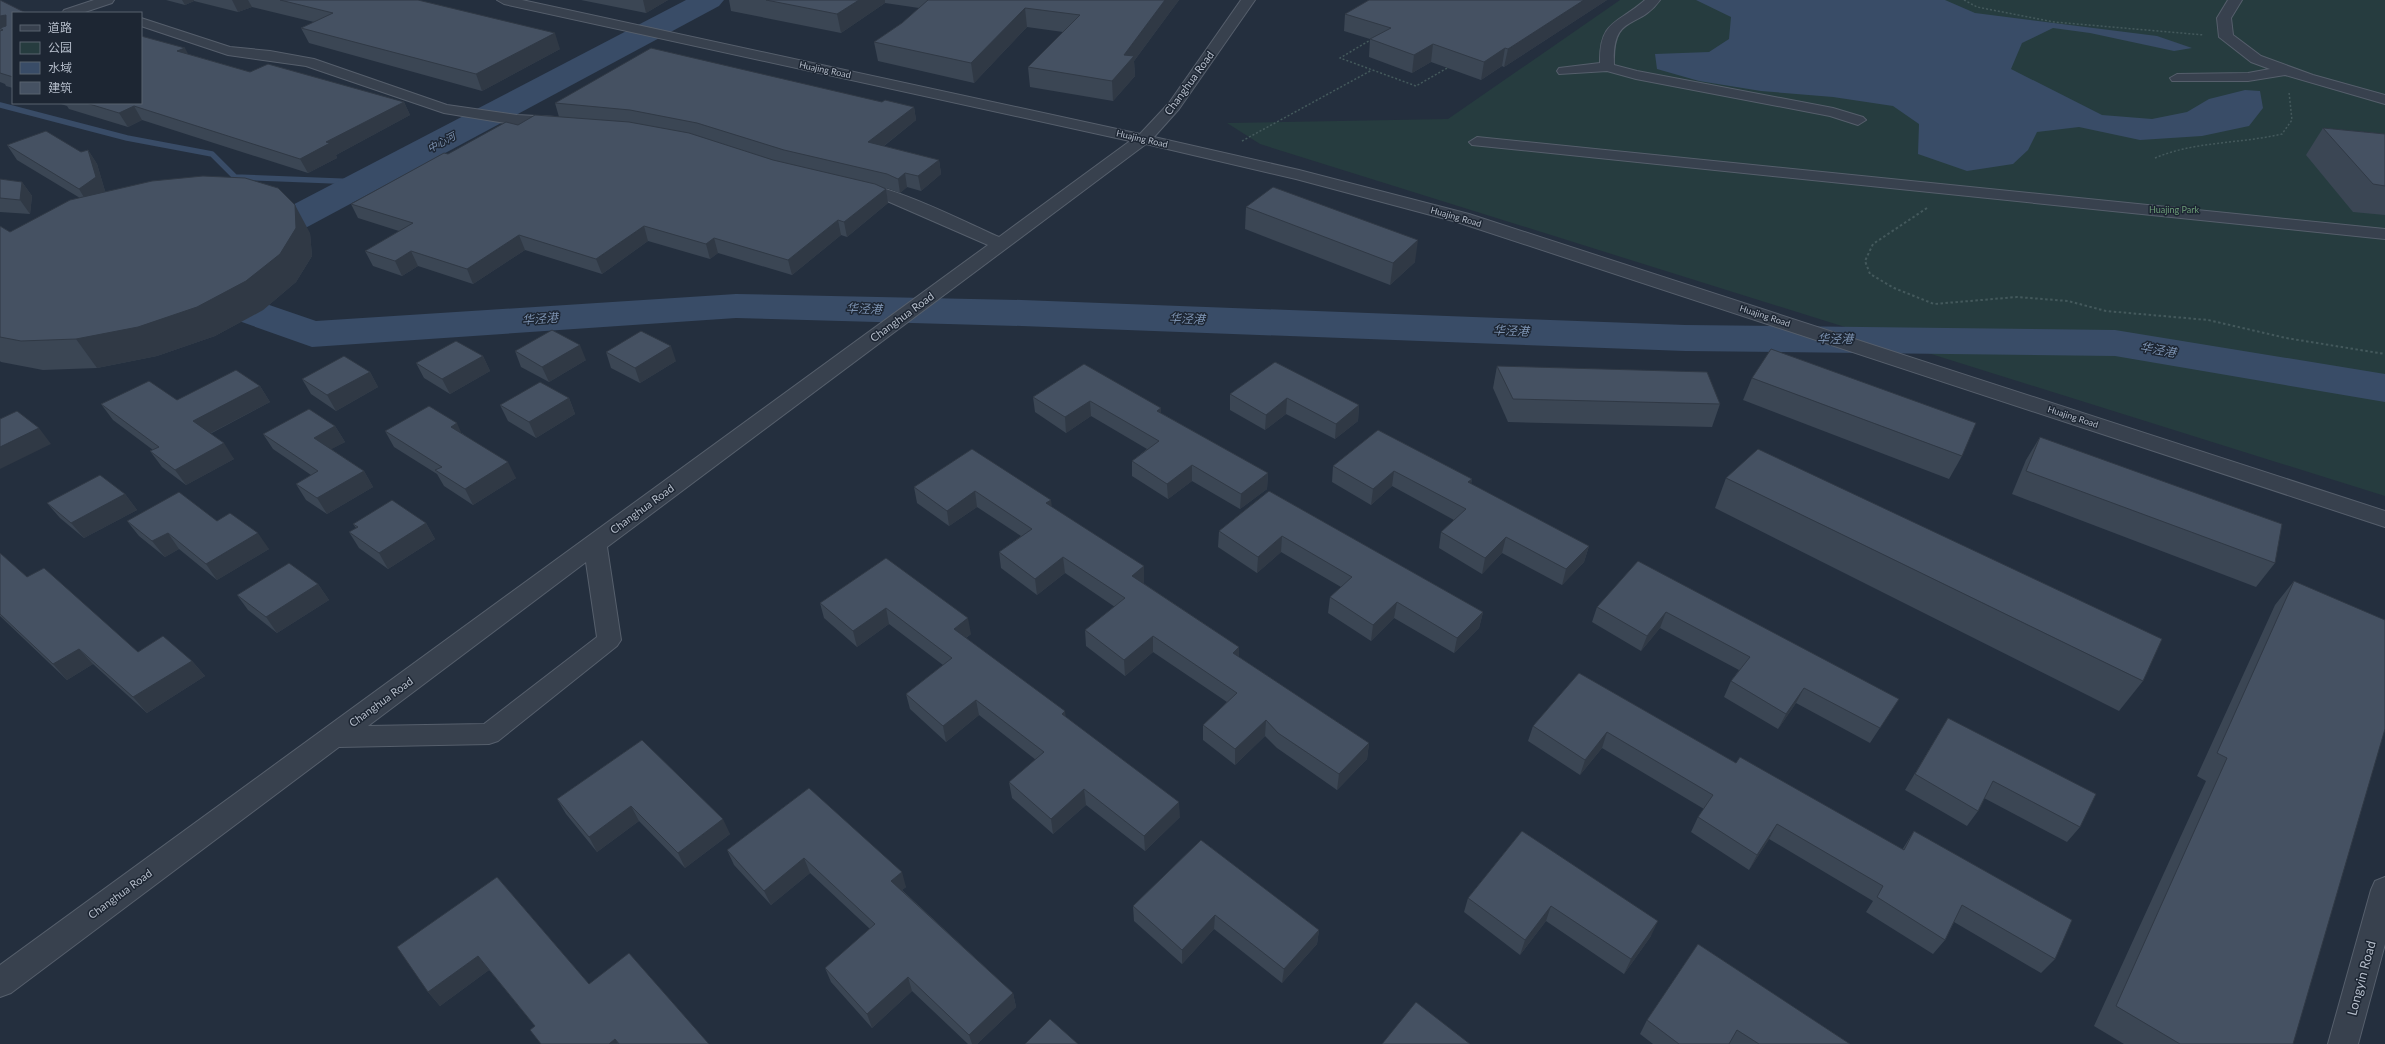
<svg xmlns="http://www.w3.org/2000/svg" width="2385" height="1044" viewBox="0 0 2385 1044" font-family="Lato,'Noto Sans SC',sans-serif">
	<rect width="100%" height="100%" fill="#242f3e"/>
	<path fill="#263c3f" d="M1620,0h765v496l-1125,-352 -33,-21 221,-4z"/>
	<path fill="#394c67" d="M1696,0h249l30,13 182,23 35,12 -18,3 -84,-18 -37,-5 -31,15 -11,26 91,46 50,4 35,-7 22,-13 36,-9 15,1 3,17 -14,18 -47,10 -62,4 -61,-13 -42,5 -9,18 -15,14 -46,7 -49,-17 1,-30 -26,-18 -60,-9 -72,-6 -62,-10 -42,-12 -2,-15 54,-2 20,-13 2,-22z"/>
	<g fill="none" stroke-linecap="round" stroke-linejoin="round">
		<path stroke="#394c67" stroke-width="5.5" d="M0,105l127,33 85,16 23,23 127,5"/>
		<g fill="#394c67" fill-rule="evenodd">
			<path d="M686,0h38l-5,6 -464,249 -14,4 -14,-4 -6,-8 6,-8z"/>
			<path d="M191,278l125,43 420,-27 286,6 663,25 430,5 270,44v28l-270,-46 -430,-5 -663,-25 -286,-8 -424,29 -135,-48 -6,-9 6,-9z"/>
		</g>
		<g stroke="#565f6c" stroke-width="2">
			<g id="minor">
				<path d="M94,0h20l-2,3 -30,10h-20l2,-3z"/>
				<path d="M497,0h25l618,134 29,-31 72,-103h14l-76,109 -25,28 145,33 170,44 916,297v16l-928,-305 -161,-43 -150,-35 -539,403 14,93 -4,6 -119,95 -9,3 -150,3 -328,246 -11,4v-32l988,-720 -110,-48 -26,-6 -2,-3 2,-3c28,-7 117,39 147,52l131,-96 -626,-137zM586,562l11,75 -113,87 -116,2z"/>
				<path d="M1645,0h15c-22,31 -48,12 -46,65l23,6 196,37 30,9 3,3 -8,5 -28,-9 -194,-37 -29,-8 -48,3 -2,-3 2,-3 41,-5c-1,-43 18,-39 45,-63z"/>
				<path d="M2228,0h14l-11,18 2,17 28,21 52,19 72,20v9l-100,-29 -37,6h-76l-2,-3 7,-4 71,-1 22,-4 -19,-7 -32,-25 -2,-19z"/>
				<path d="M141,18l89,29 40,4 44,8 133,46 70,10 38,2 8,5 -8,5 -38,-2 -73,-12 -138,-47 -78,-11 -87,-29z"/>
				<path d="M1477,137l908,92v10l-913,-94 -3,-3z"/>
				<path d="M2385,877v67l-27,100h-30l43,-154 4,-9z"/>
			</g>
		</g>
		<g stroke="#44595c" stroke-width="1.5" stroke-dasharray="2 2" stroke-linecap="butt">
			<path d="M1964,0l13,7 77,15 150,13"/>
			<path d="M1372,39l-32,19 76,28 33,-19"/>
			<path d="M1242,141l130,-71"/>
			<path d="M2155,158c40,-17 84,-14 127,-24l10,-14 -3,-28"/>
		</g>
		<path stroke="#44595c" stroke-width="2" stroke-dasharray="2.5 2.5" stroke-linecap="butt" d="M1927,208l-54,36 -8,17 5,13 24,14 40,16 83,-7 51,4 38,10 102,9 78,18 99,16"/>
		<use href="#minor" fill="#38414e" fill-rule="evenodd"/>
	</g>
	<g fill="#3b4654">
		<path d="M0,0l13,13v75l-7,-2 -1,-2 -5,-2z"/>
		<path d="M166,0h252l142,49 -78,42 -173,-48 -8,-15 13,-6 -62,-15 -14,5 -44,-11 -9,4z"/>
		<path d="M581,0h87l-22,13z"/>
		<path d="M729,0h450l-45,61 1,15 -22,25 -83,-14 -2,-20 35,-35 -36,-5 -53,56 -96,-22 -4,-19 28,-19 17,-15 -34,-5 -44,30 -110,-22z"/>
		<path d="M1607,0l-103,67 -2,-1 -21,14 -50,-18 -19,11 -43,-16 1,-18 -26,-8 1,-17z"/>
		<path d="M188,54l62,18 154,30 6,13 -74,40 1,3 -29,15 -166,-53 -14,7 -59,-18 -2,-3 -9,-3h83z"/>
		<path d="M882,102l32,5 2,13 -32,26 55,14 2,14 -20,17 -14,-4 -7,6 -11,-4 -8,-2 5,2 2,14 -41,34 -6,-2 -49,40 -74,-22 -8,6 -62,-18 -46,33 -77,-24 -52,34 -55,-18 -16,10 -29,-10 -8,-15 34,-20 -41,-13 -7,-14 97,-50 70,-29 41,-8 -4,-14z"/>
		<path d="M2323,128l62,6v81l-32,-3 -47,-57z"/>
		<path d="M7,145l74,7 7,-2 9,14 8,27 -2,2 207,40 2,23 -16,26 -33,28 -48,26 -58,20 -60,12 -54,2 -42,-8 -1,-1v-135l10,6 70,-34 -63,-38z"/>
		<path d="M0,179l22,3 10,14 -2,18 -30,-2z"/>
		<path d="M1246,207l169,55 -25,23 -145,-56z"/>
		<path d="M515,351l71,9 -37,22 -28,-15z"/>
		<path d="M606,352l70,9 -36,22 -29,-15z"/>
		<path d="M483,356l7,15 -40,23 -26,-16 -8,-15z"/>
		<path d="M1275,362l84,43 -1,16 -23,18 -49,-25 -21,16 -35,-20v-16z"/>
		<path d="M1084,364l77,49 107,60 -1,16 -27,20 -48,-28 -24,18 -36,-23v-15l15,-12 -56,-33 -25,17 -31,-21 -2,-15z"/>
		<path d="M1497,366l223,38 -8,23 -204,-5 -15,-34z"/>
		<path d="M370,372l8,15 -42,24 -25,-17 -9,-15z"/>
		<path d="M1752,378l210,78 -13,23 -206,-79z"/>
		<path d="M260,386l10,16 -60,32 24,25 -48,26 -24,-18 -12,-16 3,-1 -40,-30 -12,-16 76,-4z"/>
		<path d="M569,398l6,16 -39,24 -28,-17 -8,-16z"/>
		<path d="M335,426l10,16 -14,7 33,22 9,16 -46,27 -21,-14 -10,-16 15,-9 -38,-26 -10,-15z"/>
		<path d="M1378,430l94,49 -1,5 118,62 -5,16 -22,23 -60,-32 -20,21 -43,-26 2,-16 13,-12 -62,-34 -21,19 -39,-23 1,-16z"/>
		<path d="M385,431l77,2 54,45 -43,27 -29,-19 -7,-12 -43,-27z"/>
		<path d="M2040,437l235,126 -19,24 -244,-93 14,-34z"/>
		<path d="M972,449l80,58 92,75 -1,1 96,64v10l130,86 -2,16 -30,31 -60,-42 -12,-12 -30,29 -32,-25v-15l24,-23 -74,-50 -28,24 -39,-30 -1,-16 30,-23 -50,-34 -28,22 -36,-27 -2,-16 22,-16 -44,-29 -28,19 -32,-23 -3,-16z"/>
		<path d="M1726,478l417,203 -24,30 -404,-203z"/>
		<path d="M1269,491l214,121 -4,16 -25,25 -60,-35 -23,23 -43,-28 2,-16 11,-10 -60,-35 -24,21 -39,-26 1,-16z"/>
		<path d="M125,494l12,16 -53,28 -24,-20 -13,-15z"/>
		<path d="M127,521h90l52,28 -52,31 -38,-31 -14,8 -26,-21z"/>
		<path d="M426,523l9,16 -47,30 -29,-21 -10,-16 7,-4 -3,-4z"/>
		<path d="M0,553l27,24 111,75 54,9 13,15 -58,37 -54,-49 -26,16 -67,-64z"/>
		<path d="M886,558l85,76 -5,4 100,79 114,100 -35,34 -59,-46 -33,29 -41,-36 -3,-16 27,-22 -57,-45 -33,27 -36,-33 -4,-15 37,-29 -54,-41 -32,23 -33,-29 -4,-15z"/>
		<path d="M1638,561l251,153 -19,29 -74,-40 -18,26 -54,-32 7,-16 8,-11 -79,-42 -19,23 -49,-29 5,-15z"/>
		<path d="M2294,581l-1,463h-169l-30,-18 112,-245 -9,-5 78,-171z"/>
		<path d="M318,584l11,16 -52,33 -29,-23 -11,-15z"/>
		<path d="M1579,673l157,90 166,87 12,-19 141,128 -14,14 -87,-51 -9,18 -12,14 -67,-42 7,-11 -104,-62 -20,31 -58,-38 7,-15 6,-8 -102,-61 -22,27 -52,-34 5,-15z"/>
		<path d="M1948,718l132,109 -13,15 -83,-44 -6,13 -11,15 -62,-36z"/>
		<path d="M642,740l88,94 -45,34 -46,-47 -42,31 -31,-38 -9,-15z"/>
		<path d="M809,788l97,99 -4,3 111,103 3,14 -39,37h-9l-56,-53 -40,37 -41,-46 -6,-14 45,-39 -60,-56 -39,32 -37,-40 -7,-15z"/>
		<path d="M1522,831l129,105 -27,38 -78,-53 -26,34 -56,-43 4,-14z"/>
		<path d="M1201,840l118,90 -2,14 -35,39 -68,-54 -32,35 -48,-43 -1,-15z"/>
		<path d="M497,877l92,107 120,60h-168l-6,-18 -46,-56 -49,36 -12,-14z"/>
		<path d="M1698,944l152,100h-197l-13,-10 7,-14z"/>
	</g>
	<g fill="#303945">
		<path d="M182,0h12v1l-9,4z"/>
		<path d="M232,0h16l4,7 -14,5z"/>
		<path d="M643,0h25l-22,13z"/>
		<path d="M859,0h26v3l-44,30 -4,-19z"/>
		<path d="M1165,0h14l-45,61 1,15 -22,25 -1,-20 12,-26z"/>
		<path d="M1584,0h23l-103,67 4,-18z"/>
		<path d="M1025,8l2,19 -53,56 -3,-20z"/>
		<path d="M6,15l7,11 -13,2v-12z"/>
		<path d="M555,33l5,16 -78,42 -6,-17z"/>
		<path d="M1433,44l-2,18 -19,11 2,-18z"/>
		<path d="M185,48l7,13 -15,-10z"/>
		<path d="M1505,48l-3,18 -21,14 3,-18z"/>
		<path d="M404,102l6,13 -74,40 1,3 -29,15 -8,-14 26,-17z"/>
		<path d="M134,106l8,14 -14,7 -9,-14z"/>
		<path d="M914,107l2,13 -45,36 -3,-14z"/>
		<path d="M88,150l9,14 8,27 -17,13 -9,-15z"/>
		<path d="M939,160l2,14 -20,17 -3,-15z"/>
		<path d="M905,173l2,14 -7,6 -2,-14z"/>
		<path d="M22,182l10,14 -2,18 -10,-14z"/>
		<path d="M886,189l2,14 -41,34 -3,-15z"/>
		<path d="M295,205l15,28 2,23 -16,26 -33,28 -48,26 -58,20 -60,12 -21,-29z"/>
		<path d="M838,220l3,15 -49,40 -4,-15z"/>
		<path d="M644,226l4,15 -46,33 -6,-15z"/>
		<path d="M519,235l6,15 -52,34 -6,-15z"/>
		<path d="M714,238l4,15 -8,6 -4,-15z"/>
		<path d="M1418,240l-3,22 -25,23 3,-22z"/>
		<path d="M411,251l7,15 -16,10 -7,-15z"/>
		<path d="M580,345l6,15 -37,22 -7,-15z"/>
		<path d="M671,346l5,15 -36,22 -5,-15z"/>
		<path d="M483,356l7,15 -40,23 -8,-15z"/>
		<path d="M370,372l8,15 -42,24 -9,-16z"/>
		<path d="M260,386l10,16 -67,35 -10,-16z"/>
		<path d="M569,398l6,16 -39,24 -7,-16z"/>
		<path d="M1287,398l-1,16 -21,16 1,-15z"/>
		<path d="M1090,401l1,15 -25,17 -1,-16z"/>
		<path d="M1359,405l-1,16 -23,18 1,-15z"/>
		<path d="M1161,408v15l-4,-12z"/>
		<path d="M457,423l7,16 -13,-12z"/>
		<path d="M335,426l10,16 -21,11 -10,-15z"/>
		<path d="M39,428l12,16 -51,25v-22z"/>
		<path d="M224,443l10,16 -48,26 -11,-15z"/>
		<path d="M508,462l8,16 -43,27 -8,-16z"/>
		<path d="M1192,465v16l-24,18 -1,-15z"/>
		<path d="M364,471l9,16 -46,27 -10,-16z"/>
		<path d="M1394,471l-2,15 -21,19 2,-16z"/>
		<path d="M1268,473l-1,16 -27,20 1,-15z"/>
		<path d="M1472,479l-4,15v-12z"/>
		<path d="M975,491l2,16 -28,19 -2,-15z"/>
		<path d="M125,494l12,16 -53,28 -13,-15z"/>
		<path d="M1051,500l2,15 -7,-12z"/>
		<path d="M426,523l9,16 -47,30 -9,-16z"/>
		<path d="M168,533l11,16 -14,8 -13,-16z"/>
		<path d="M258,533l11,16 -52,31 -11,-16z"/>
		<path d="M1282,536l-1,16 -24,21 1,-16z"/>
		<path d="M1506,537l-4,16 -20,21 3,-16z"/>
		<path d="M1589,546l-5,16 -22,23 4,-16z"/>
		<path d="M1063,557l2,16 -28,22 -2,-16z"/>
		<path d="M1144,566v16l-12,10v-16z"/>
		<path d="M318,584l11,16 -52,33 -11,-16z"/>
		<path d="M1397,602l-3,16 -23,23 2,-16z"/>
		<path d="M886,608l3,16 -32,23 -4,-16z"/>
		<path d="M1483,612l-4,16 -25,25 3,-15z"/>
		<path d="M1666,612l-6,16 -19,23 6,-15z"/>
		<path d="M968,618l3,16 -14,10 -3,-15z"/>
		<path d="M1153,636v16l-28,24 -1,-16z"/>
		<path d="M1239,647v16l-6,-10z"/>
		<path d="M79,649l14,15 -26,16 -14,-16z"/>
		<path d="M192,661l13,15 -58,37 -14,-16z"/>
		<path d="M1804,688l-8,15 -18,26 8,-15z"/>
		<path d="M976,700l3,15 -33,27 -3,-16z"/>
		<path d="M1065,711l2,16 -5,-13z"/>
		<path d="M1266,720l-1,16 -30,29v-16z"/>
		<path d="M1607,732l-5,16 -22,27 5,-15z"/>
		<path d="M1369,743l-2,16 -30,31 2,-16z"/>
		<path d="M1084,789l2,16 -33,29 -2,-15z"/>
		<path d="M1179,802l1,15 -35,34 -1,-15z"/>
		<path d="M631,806l8,15 -42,31 -8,-15z"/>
		<path d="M723,819l7,15 -45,34 -7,-15z"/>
		<path d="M1777,824l-8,15 -20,31 8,-15z"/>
		<path d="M804,858l6,15 -39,32 -7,-14z"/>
		<path d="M902,872l4,15 -10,8 -5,-14z"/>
		<path d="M1551,906l-5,15 -26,34 5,-15z"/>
		<path d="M1215,915l-1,14 -32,35v-14z"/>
		<path d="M1658,921l-7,15 -27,38 7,-15z"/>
		<path d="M1319,930l-2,14 -35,39 2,-14z"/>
		<path d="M478,956l11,14 -49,36 -12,-14z"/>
		<path d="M908,977l4,14 -40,37 -5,-14z"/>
		<path d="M1013,993l3,14 -39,37h-5l-3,-9z"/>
		<path d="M615,1039l3,5h-9z"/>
	</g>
	<g fill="#455162" stroke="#303945">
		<path d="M0,0l26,13h-13v64l-13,-4v-42l3,-1 -3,-2 6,-2v-11l-6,1z"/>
		<path d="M280,0h138l137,33 -79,41 -175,-46 32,-15z"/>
		<path d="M766,0h93l-22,14z"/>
		<path d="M928,0h237l-41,55 10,1 -22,25 -84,-14 52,-52 -55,-7 -54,55 -97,-21 28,-19z"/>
		<path d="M1369,0h215l-76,49 -3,-1 -21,14 -51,-18 -19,11 -44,-16 21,-11 -46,-14z"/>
		<path d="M65,11l9,2h-15z"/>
		<path d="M141,36l44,12 -8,3 73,21 18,-8 136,38 -78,40 4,1 -30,16 -166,-53 -15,7 -33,-10h55z"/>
		<path d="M651,48l231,54 3,-2 29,7 -46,35 71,18 -21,16 -13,-3 -7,6 -11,-5 -103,-24 -87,-27 -67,-13 -75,-7z"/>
		<path d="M535,115l94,7 60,11 84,27 102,24 11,5 -42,33 -6,-2 -50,40 -74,-22 -8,6 -62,-18 -48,33 -77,-24 -52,34 -56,-18 -16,10 -30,-10 48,-28 -62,-19 93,-51 4,1 58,-32 12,3z"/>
		<path d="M2323,128l62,6v52l-12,-2z"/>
		<path d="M46,131l35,21 7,-2 8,27 -17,12 -72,-44z"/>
		<path d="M203,176l42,2 33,10 17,17 1,23 -16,26 -34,27 -49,26 -59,20 -62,12 -55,2 -21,-4v-111l10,6 60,-32 82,-19z"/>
		<path d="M0,179l22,3 -2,18 -20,-2z"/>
		<path d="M1273,187l145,53 -25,23 -147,-56z"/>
		<path d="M552,330l28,15 -38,22 -27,-16z"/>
		<path d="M641,331l30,15 -36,22 -29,-16z"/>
		<path d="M456,341l27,15 -41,23 -26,-16z"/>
		<path d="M1771,349l205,74 -14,33 -210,-78z"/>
		<path d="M344,356l26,16 -43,23 -25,-16z"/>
		<path d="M1275,362l84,43 -23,19 -49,-26 -21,17 -36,-21z"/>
		<path d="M1084,364l77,44 -4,3 111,62 -27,21 -49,-29 -25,19 -35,-23 27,-20 -69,-40 -25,16 -32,-20z"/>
		<path d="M1497,366l210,6 13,32 -207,-5z"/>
		<path d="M236,370l24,16 -67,35 31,22 -49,27 -25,-19 9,-4 -58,-43 48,-23 28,19z"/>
		<path d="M540,382l29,16 -40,24 -29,-17z"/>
		<path d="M429,406l28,17 -6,4 57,35 -43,27 -30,-19 7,-3 -57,-36z"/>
		<path d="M309,409l26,17 -21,12 50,33 -47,27 -21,-14 22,-13 -55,-37z"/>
		<path d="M17,411l22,17 -39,19v-28z"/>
		<path d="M1378,430l94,49 -4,3 121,64 -23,23 -60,-32 -21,21 -44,-26 25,-23 -72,-38 -21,18 -40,-23z"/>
		<path d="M2040,437l242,87 -7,39 -249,-92z"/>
		<path d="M972,449l79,51 -5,3 98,63 -12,10 107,71 -6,6 136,90 -30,31 -61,-41 -12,-13 -31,29 -32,-24 34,-32 -84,-57 -29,24 -39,-30 40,-32 -62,-41 -28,22 -36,-27 33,-23 -57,-38 -28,20 -33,-24z"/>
		<path d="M1758,449l404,190 -19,42 -417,-203z"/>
		<path d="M100,475l25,19 -54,29 -24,-20z"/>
		<path d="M1269,491l214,121 -26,26 -60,-36 -24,23 -43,-28 22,-20 -70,-41 -24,21 -39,-26z"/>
		<path d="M179,492l38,29 13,-8 28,20 -52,31 -38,-31 -16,8 -25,-20z"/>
		<path d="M392,500l34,23 -47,30 -30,-21 9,-5 -5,-3z"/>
		<path d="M0,553l27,24 17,-9 94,84 25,-16 29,25 -59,36 -54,-48 -26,15 -53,-50z"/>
		<path d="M886,558l82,60 -14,11 111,82 -3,3 117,88 -35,34 -60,-47 -33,30 -42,-37 35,-30 -68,-52 -33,26 -37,-32 46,-36 -66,-50 -33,23 -33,-28z"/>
		<path d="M1638,561l261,138 -19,29 -76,-40 -18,26 -55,-33 19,-24 -84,-45 -19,24 -50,-29z"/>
		<path d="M289,563l29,21 -52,33 -29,-22z"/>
		<path d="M2294,581l91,39v109l-92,315h-113l-64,-38 111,-248 -10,-5z"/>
		<path d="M1579,673l157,90 4,-6 164,93 10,-19 158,89 -17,39 -93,-54 -17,35 -68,-43 6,-11 -106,-62 -20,31 -59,-38 15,-22 -106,-63 -22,28 -52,-34z"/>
		<path d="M1948,718l148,76 -16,33 -87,-46 -15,30 -63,-37z"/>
		<path d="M642,740l81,79 -45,34 -47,-47 -42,31 -32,-38z"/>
		<path d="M809,788l93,84 -11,9 122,112 -44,42 -61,-58 -41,37 -42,-46 50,-44 -71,-66 -40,33 -37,-41z"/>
		<path d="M1522,831l136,90 -27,38 -80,-53 -26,34 -57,-42z"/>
		<path d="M1201,840l118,90 -35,39 -69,-54 -33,35 -49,-44z"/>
		<path d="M497,877l92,107 40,-31 80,91h-90l-4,-5 -6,5h-68l-11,-14 5,-4 -57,-70 -50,36 -31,-45z"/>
		<path d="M1698,944l152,100h-91l-22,-14 -8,14h-50l-32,-24z"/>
		<path d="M1416,1002l54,42h-88z"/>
		<path d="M1050,1019l28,25h-53z"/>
	</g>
	<g text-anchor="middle" stroke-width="3" stroke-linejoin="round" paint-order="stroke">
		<g font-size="9" fill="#b4bcc9" stroke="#1d2633">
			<text transform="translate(825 70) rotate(12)" y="3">Huajing Road</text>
			<text transform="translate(1142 139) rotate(13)" y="3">Huajing Road</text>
			<text transform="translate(1456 217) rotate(16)" y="3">Huajing Road</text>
			<text transform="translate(1765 316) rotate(18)" y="3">Huajing Road</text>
			<text transform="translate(2073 417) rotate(18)" y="3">Huajing Road</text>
		</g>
		<g font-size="9" fill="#6b9a76" stroke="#1d2633">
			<text x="2174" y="213">Huajing Park</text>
		</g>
		<g font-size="10" font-style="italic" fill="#7c92b1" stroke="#1d2633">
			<text transform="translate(441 142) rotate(-28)" y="4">中心河</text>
		</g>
		<g font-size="11" fill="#b4bcc9" stroke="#1d2633">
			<text transform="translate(1189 83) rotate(-54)" y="4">Changhua Road</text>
			<text transform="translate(902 317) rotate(-36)" y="4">Changhua Road</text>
			<text transform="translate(642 509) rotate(-36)" y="4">Changhua Road</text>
			<text transform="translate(381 702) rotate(-36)" y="4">Changhua Road</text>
			<text transform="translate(120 894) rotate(-36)" y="4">Changhua Road</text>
		</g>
		<g font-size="12" font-style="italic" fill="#7c92b1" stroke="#1d2633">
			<text transform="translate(864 309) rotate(2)" y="4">华泾港</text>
			<text transform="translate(540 319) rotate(-4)" y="4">华泾港</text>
			<text transform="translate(1187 319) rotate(2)" y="4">华泾港</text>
			<text transform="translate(1511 331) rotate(2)" y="4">华泾港</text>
			<text transform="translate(1835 339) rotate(1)" y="4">华泾港</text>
			<text transform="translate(2158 350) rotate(10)" y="4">华泾港</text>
		</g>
		<g font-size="13" fill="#b4bcc9" stroke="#1d2633">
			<text transform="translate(2361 978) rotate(-75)" y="5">Longyin Road</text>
		</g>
	</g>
	<rect x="12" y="12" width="130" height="92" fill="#1d2633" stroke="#59626f"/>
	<rect x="20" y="25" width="20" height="6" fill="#38414e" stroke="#59626f"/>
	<text x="48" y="32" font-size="12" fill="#b4bcc9">道路</text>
	<rect x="20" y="42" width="20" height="12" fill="#263c3f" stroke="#59626f"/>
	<text x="48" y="52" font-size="12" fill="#b4bcc9">公园</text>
	<rect x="20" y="62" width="20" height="12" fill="#394c67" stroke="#59626f"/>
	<text x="48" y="72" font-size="12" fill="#b4bcc9">水域</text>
	<rect x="20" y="82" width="20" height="12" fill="#455162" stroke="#59626f"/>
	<text x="48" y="92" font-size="12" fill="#b4bcc9">建筑</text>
</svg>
